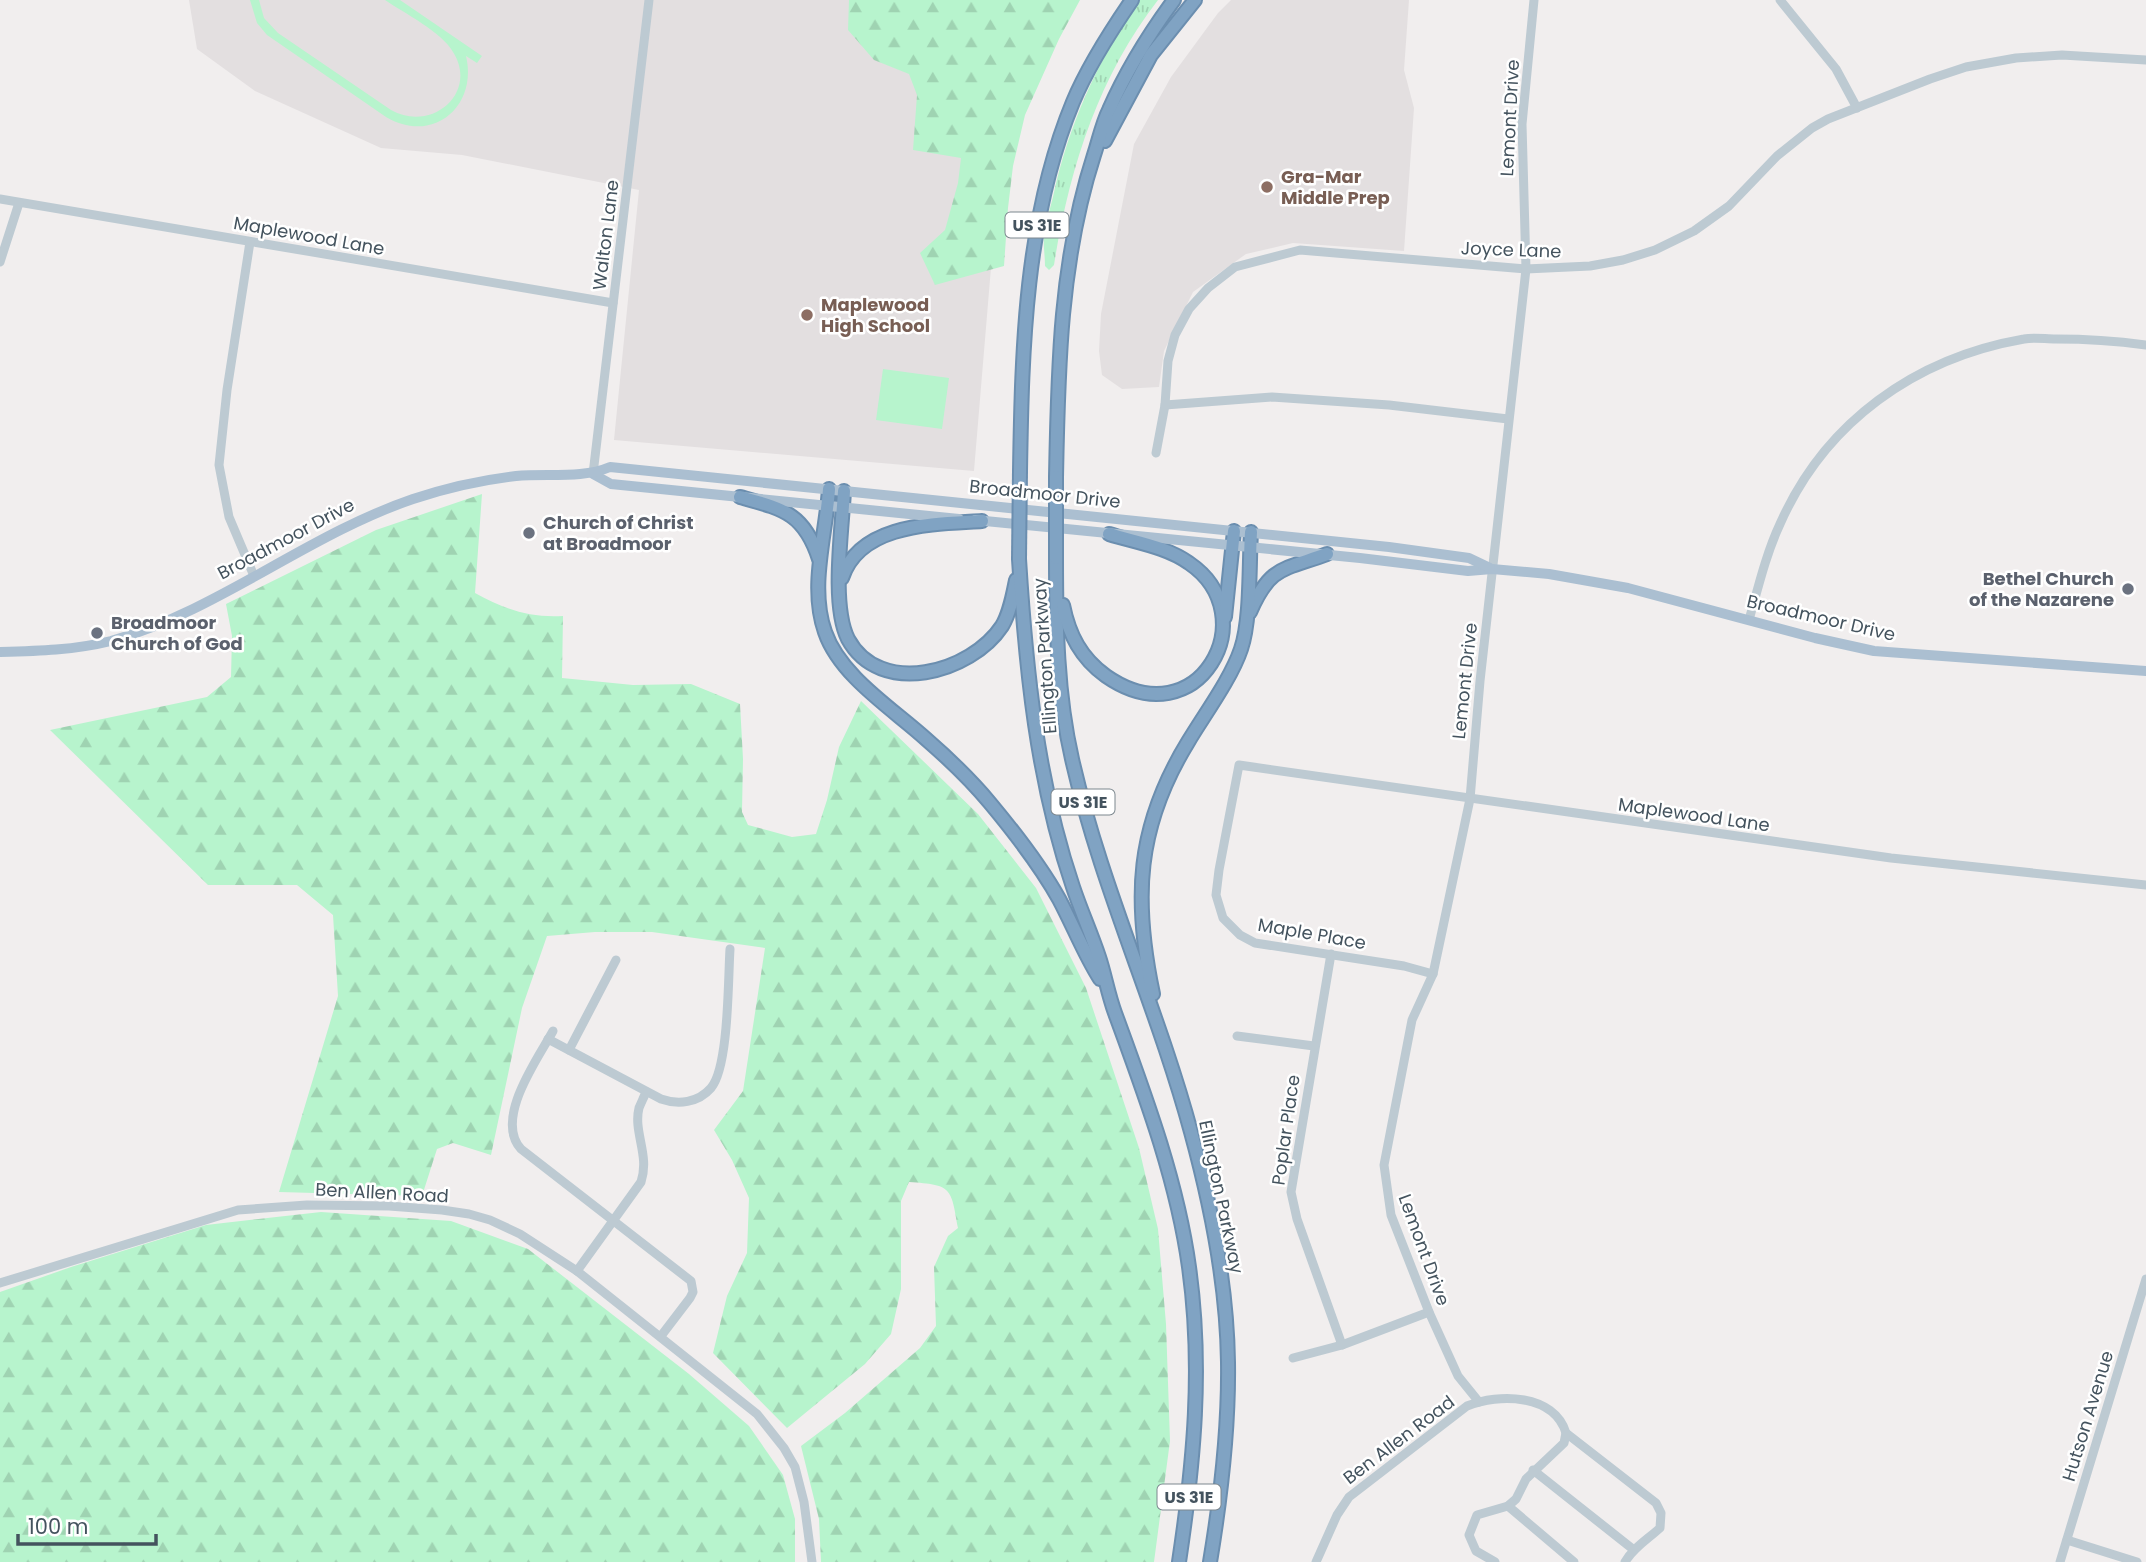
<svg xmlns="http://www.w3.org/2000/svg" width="2146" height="1562" viewBox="0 0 2146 1562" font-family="Poppins,sans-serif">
	<defs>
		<pattern id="grass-tufts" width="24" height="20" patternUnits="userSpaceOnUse" patternTransform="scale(1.75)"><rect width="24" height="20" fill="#b7f4cd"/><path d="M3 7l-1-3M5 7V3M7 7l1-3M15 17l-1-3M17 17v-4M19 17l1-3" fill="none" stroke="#9fd3b2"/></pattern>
		<pattern id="forest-firs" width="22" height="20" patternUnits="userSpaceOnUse" patternTransform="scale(1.75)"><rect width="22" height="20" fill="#b7f4cd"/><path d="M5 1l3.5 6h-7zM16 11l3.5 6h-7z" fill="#9fd3b2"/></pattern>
	</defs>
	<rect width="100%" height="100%" fill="#f1eeee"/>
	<g fill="#e3dfe0">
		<path d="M189,0h717l92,184 -24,287 -360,-31 25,-250 -177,-35 -81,-7 -126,-57 -58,-42z"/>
		<path d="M1231,0h178l-5,70 10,38 -10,143 -111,-8 -47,11 -53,38 -29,59 -5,36 -37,2 -20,-14 -3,-24 2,-37 33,-170 37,-67 47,-64z"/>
	</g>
	<path fill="url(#grass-tufts)" d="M1140,0h18c-60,77 -89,170 -104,265l-5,5 -4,-4c0,-10 -2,-22 -1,-32 2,-13 6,-25 9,-37 15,-70 45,-139 87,-197z"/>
	<g fill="url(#forest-firs)">
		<path d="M849,0h231l-21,39 -34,76 -12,51 -5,42 -4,58 -69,19 -15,-32 25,-23 13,-47 3,-25 -48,-8 4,-55 -8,-21 -35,-14 -26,-30z"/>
		<path d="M482,494l-7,99c29,16 54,25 88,23l-1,62 71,7 58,-1 49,20 3,55 -1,53 6,13 44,12 24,-3 11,-34 12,-53 22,-46 117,113 58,74 50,100 53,160 19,81 8,95 4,117 -16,121h-333l-2,-43 -18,-73 44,-33 75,-65 16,-22 -2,-59 14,-31 10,-8c-7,-41 -6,-43 -49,-46l-8,19v88l-10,45 -26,30 -78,64 -74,-75 14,-57 20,-43 2,-55 -17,-38 -18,-30 29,-39 22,-143 -113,-16h-57l-48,4 -25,72 -31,147 -38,-12 -16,6 -15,47 -143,-4 59,-196 -5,-81 -36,-30h-89l-158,-155 157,-33 24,-20 1,-41 -6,-32 150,-74z"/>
		<path d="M321,1212l130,9 77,28 161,125 60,52 34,49 12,44v43h-795v-270l71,-25 135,-42z"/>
	</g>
	<g fill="#b7f4cd">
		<path d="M250,0h9l5,18 14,15 113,77c40,23 88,-17 62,-58 -11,-20 -49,-39 -68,-52h15l82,56 -5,7 -11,-7c12,50 -33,89 -80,61l-119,-82 -10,-12z"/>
		<path d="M883,369l66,9 -7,51 -66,-9z"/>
	</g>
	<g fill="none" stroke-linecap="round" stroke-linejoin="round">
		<g stroke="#6b8eaf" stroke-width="16">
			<g id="highway">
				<path d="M1105,141l46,-86 44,-55"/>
				<path d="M1020,471c2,-124 5,-253 53,-369 15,-36 37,-70 59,-102"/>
				<path d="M1056,477c2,-109 4,-217 38,-322 5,-15 8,-31 15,-45 17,-39 40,-76 65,-110"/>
				<path d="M829,489c-3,46 -20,98 -4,143 15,44 68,77 101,107 23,20 45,41 64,64 25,30 50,62 69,96 14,26 25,55 41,80"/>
				<path d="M844,491c-2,39 -13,114 4,148 32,59 123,34 154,-13 8,-13 11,-31 14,-46"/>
				<path d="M740,497c43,12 64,16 79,62"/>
				<path d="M1056,558c0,67 1,136 16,201 29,128 85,247 119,373 20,73 36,153 37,230 1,67 -7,134 -18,200"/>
				<path d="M1019,559c7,111 18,222 54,328 8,24 18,46 26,70 6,18 9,37 16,56 30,82 62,167 74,254 14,100 5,195 -10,295"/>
				<path d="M842,578c18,-55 93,-54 140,-57"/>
				<path d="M1063,605c6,30 18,53 43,71 92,64 161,-60 83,-113 -22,-16 -54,-21 -80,-29"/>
				<path d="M1250,612c20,-46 33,-42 77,-58"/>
				<path d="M1225,617l9,-86"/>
				<path d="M1153,994c-20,-95 -17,-167 35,-252 16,-27 43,-63 53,-93 10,-29 8,-84 10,-117"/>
			</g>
		</g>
		<g stroke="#bdcad2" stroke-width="9">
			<path d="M1780,0l56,69 21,39"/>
			<path d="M0,199l613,104"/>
			<path d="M250,242l-23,148 -8,75 10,52 25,59"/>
			<path d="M0,262l19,-59"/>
			<path d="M1165,405l107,-8 117,8 119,14"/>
			<path d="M1156,453l9,-48 3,-44 7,-26 14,-26 19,-21 27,-21 65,-17 226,19 64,-3 33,-6 32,-10 39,-19 35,-25 48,-50 35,-28 16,-9 102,-40 36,-12 50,-9 46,-3 84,5"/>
			<path d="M593,474l56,-474"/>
			<path d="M1749,620c9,-32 17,-66 31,-96 45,-102 135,-166 244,-185 10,-2 21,0 32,0 30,0 60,2 90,6"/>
			<path d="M1331,954l-40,238 6,27 45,126"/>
			<path d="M1433,974l-29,-8 -149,-23 -15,-8 -17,-17 -7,-23 3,-25 20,-105 652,93 255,27"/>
			<path d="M553,1031c-16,29 -59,88 -32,118l170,132 2,11 -3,6 -29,38"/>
			<path d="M1237,1036l77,10"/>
			<path d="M548,1039l113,60c17,6 37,4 50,-11 18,-21 17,-109 19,-139"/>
			<path d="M569,1050l47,-90"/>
			<path d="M577,1271l64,-89c9,-27 -8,-50 -2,-74 2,-5 5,-11 7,-16"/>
			<path d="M0,1283l238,-73 69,-5 82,1 53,4 27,4 21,6 30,14 57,37 180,143 27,34 11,19 9,35 8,60"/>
			<path d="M1293,1358l49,-13 87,-33"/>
			<path d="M1479,1402l-21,-26 -29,-64 -38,-97 -7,-50 28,-145 21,-46 37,-175 10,-118 46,-412 -4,-145 12,-124"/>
			<path d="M1533,1470l101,80"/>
			<path d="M1508,1506l66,56"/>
			<path d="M2067,1540l70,22"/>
			<path d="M1316,1562l21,-47 12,-18 118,-91c32,-13 87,-12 99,27l90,70 5,10 -1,15c-12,11 -27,20 -35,34"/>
			<path d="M1495,1562l-19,-11 -7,-16 8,-20 31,-9 8,-7 10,-20 38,-36 2,-10"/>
			<path d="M2060,1562l86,-283"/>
		</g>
		<g stroke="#abbfd1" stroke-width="10">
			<path d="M593,474l18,10 348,35"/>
			<path d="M975,520l385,38 108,13 24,-2 57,5 79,14 187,50 59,13 272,20"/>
			<path d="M0,652c37,-1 75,-2 111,-11 107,-30 196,-106 302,-142 33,-11 68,-19 103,-23 31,-3 66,3 94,-9l779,80 80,11 21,10"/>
		</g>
		<use href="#highway" stroke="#80a3c3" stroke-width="12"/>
		<g stroke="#6b8eaf" stroke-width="16" stroke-linecap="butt">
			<g id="highway-bridge">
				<path d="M1056,477v81"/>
				<path d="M1019,559l1,-88"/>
			</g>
		</g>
		<use href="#highway-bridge" stroke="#80a3c3" stroke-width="12"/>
	</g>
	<g fill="#8d6e63" stroke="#fff" stroke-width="2.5">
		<circle cx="1267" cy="187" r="7"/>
		<circle cx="807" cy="315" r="7"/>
	</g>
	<g fill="#6b7280" stroke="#fff" stroke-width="2.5">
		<circle cx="529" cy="533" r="7"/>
		<circle cx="2128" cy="589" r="7"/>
		<circle cx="97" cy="633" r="7"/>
	</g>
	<g text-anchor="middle" stroke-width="5" stroke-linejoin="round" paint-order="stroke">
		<g fill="#fff" stroke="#7c878e" stroke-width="2">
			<rect x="1005.5" y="212.5" width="63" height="25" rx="5"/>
			<rect x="1051.5" y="789.5" width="63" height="25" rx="5"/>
			<rect x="1157.5" y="1484.5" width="63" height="25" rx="5"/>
		</g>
		<g font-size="16" font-weight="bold" fill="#44535e">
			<text x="1037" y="231">US 31E</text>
			<text x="1083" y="808">US 31E</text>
			<text x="1189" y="1503">US 31E</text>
		</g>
		<g font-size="18" fill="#44535e" stroke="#fff">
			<text transform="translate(1510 118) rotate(-87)" y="6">Lemont Drive</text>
			<text transform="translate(606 235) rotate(-83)" y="6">Walton Lane</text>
			<text transform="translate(309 236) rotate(10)" y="6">Maplewood Lane</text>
			<text transform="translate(1511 250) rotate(2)" y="6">Joyce Lane</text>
			<text transform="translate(1045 494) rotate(6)" y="6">Broadmoor Drive</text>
			<text transform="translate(286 539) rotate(-28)" y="6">Broadmoor Drive</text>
			<text transform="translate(1821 618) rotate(13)" y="6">Broadmoor Drive</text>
			<text transform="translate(1045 656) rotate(-94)" y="6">Ellington Parkway</text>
			<text transform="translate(1465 681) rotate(-84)" y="6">Lemont Drive</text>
			<text transform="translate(1694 815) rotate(8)" y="6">Maplewood Lane</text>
			<text transform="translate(1312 934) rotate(10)" y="6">Maple Place</text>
			<text transform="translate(1286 1130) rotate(-82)" y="6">Poplar Place</text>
			<text transform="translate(382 1193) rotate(3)" y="6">Ben Allen Road</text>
			<text transform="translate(1221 1197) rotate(78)" y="6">Ellington Parkway</text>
			<text transform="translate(1424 1250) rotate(70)" y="6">Lemont Drive</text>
			<text transform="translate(2088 1416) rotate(-73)" y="6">Hutson Avenue</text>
			<text transform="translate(1399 1440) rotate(-37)" y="6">Ben Allen Road</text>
		</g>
		<g font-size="18" font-weight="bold" fill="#785e54" stroke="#fff" text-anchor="start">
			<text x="1281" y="183">Gra-Mar<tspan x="1281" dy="21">Middle Prep</tspan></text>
			<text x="821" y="311">Maplewood<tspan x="821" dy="21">High School</tspan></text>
		</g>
		<g font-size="18" font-weight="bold" fill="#5b616d" stroke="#fff" text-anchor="start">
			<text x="543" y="529">Church of Christ<tspan x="543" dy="21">at Broadmoor</tspan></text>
			<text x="2114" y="585" text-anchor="end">Bethel Church<tspan x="2114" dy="21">of the Nazarene</tspan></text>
			<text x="111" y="629">Broadmoor<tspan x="111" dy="21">Church of God</tspan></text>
		</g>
	</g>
	<path d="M18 1534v10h138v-10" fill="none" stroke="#44535e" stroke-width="3.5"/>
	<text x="28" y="1534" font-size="21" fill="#44535e" stroke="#ffffff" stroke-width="5" paint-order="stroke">100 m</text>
</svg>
